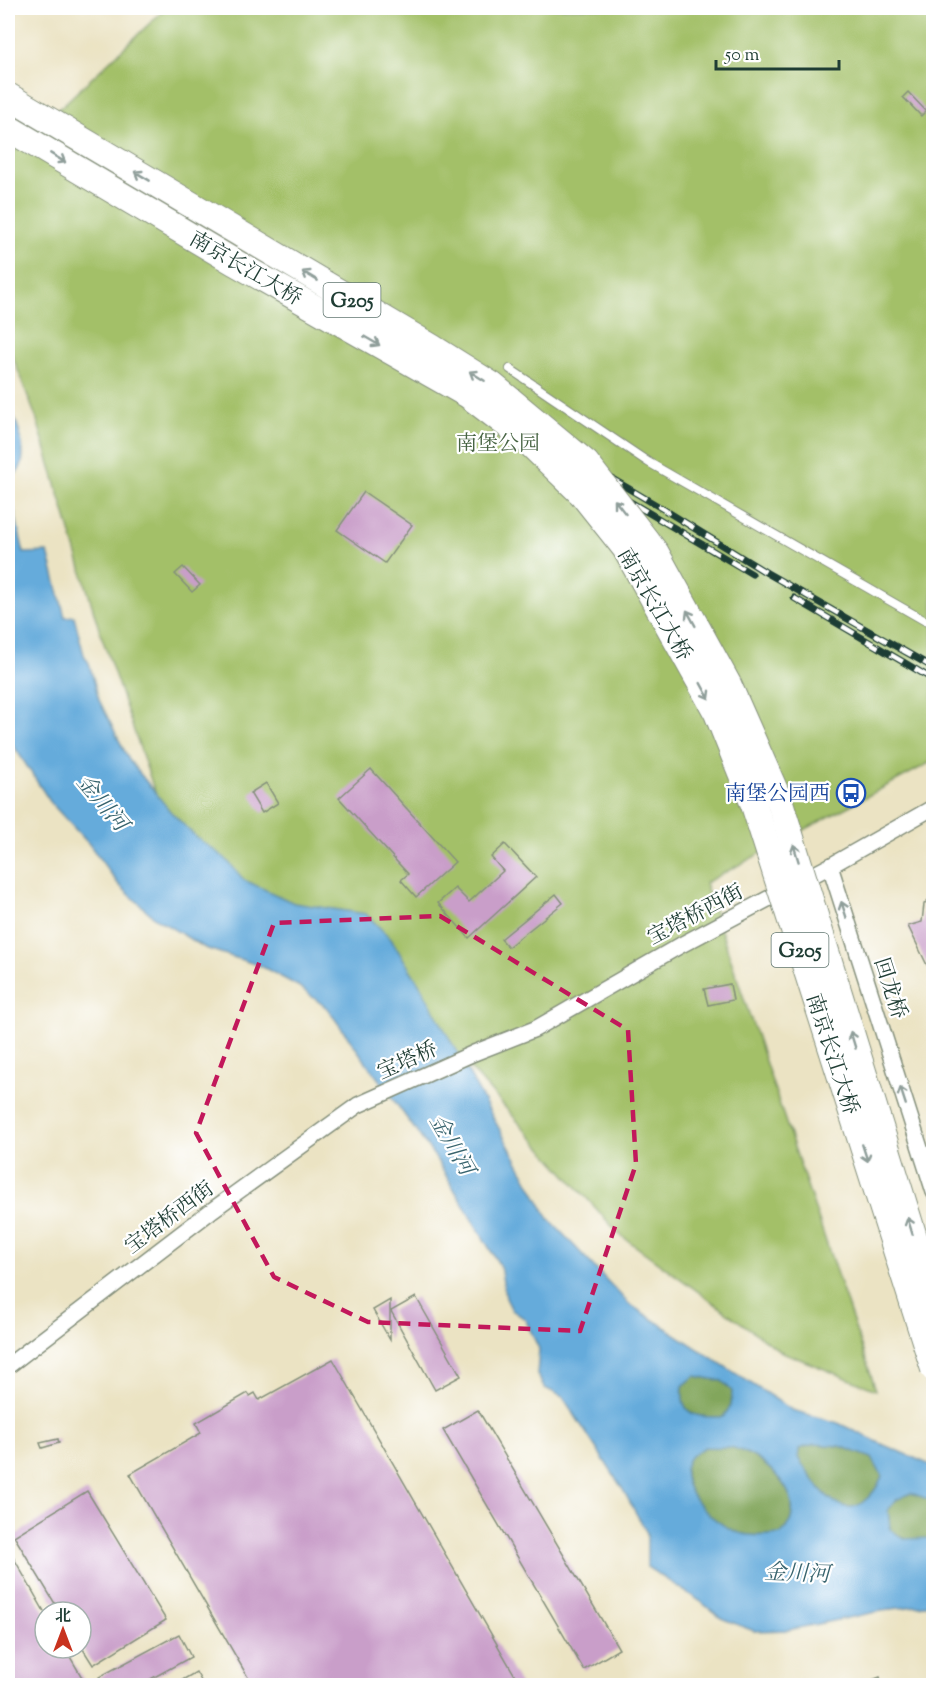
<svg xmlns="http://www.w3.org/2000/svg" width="941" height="1693" viewBox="0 0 941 1693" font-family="'Sorts Mill Goudy','Noto Serif SC',serif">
	<rect width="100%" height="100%" fill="#fff"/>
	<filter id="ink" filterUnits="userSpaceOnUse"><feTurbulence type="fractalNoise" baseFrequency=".0167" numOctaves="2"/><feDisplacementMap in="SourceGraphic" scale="12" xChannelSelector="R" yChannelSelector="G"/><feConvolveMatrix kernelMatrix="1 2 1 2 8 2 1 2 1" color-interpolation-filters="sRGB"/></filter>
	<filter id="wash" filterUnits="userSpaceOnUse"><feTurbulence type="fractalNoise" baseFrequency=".008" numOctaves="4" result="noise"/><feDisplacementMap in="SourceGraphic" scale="24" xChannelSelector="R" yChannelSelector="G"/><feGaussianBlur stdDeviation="1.35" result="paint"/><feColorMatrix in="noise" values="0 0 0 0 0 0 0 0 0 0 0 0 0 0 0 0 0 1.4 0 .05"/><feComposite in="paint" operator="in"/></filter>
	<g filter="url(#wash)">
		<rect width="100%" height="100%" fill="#ebe3c3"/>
		<path fill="#a3c067" stroke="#617e4e" stroke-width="1.5" d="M166,8h767v753l-228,122 171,507 -96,-39 -161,-117 -195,-217 -255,-184 -70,-204 -62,-209 -29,-76v-187z"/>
		<g fill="#82a65c" stroke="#507248" stroke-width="1.5">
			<path d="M695,1376l27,5 10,10 -1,15 -8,11c-24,0 -44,1 -40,-31z"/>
			<path d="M814,1444l26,2 32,12 10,18c-5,12 -9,18 -19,26 -25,21 -53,-26 -65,-44l1,-9z"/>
			<path d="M705,1447c9,1 20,-1 29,1 26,8 66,40 57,71 -1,5 -7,11 -10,15 -18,2 -35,3 -51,-3 -22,-8 -58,-51 -40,-74 3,-4 10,-7 15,-10z"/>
			<path d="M911,1493l20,7 2,5v33c-16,8 -30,1 -43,-8l-2,-20 8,-10z"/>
		</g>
		<g fill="#65abdb" stroke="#427488" stroke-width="1.5" fill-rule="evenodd">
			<path d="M8,405c9,15 21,49 11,65 -2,4 -8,7 -11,10z"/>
			<path d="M8,484l16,69 24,-1 17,65 9,-1 10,39 5,8 10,37 30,60 41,51 26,26 29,21 19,22 50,23 72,11 25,25 29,46 129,234 80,85 163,106 46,13 46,22 49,21v39l-2,-5 -20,-7 -15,7 -8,10 2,19 14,10 29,-1v66l-42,5 -103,21 -34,1 -33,-13 -21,-17 -53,-34v-34l-25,-45 -59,-91 -18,-9 -8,-13 2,-26 -14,-30 -13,-9 -6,-12 -6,-32 -65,-109 -108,-149 -29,-22 -37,-20 -56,-18 -50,-30 -36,-33 -30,-41 -38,-41 -43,-66zM695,1376l27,5 10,10 -1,15 -8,11c-24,0 -44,1 -40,-31zM814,1444l26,2 32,12 10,18c-5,12 -9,18 -19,26 -25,21 -53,-26 -65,-44l1,-9zM705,1447c9,1 20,-1 29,1 26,7 66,40 57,71 -1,5 -7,11 -10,15 -15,1 -28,3 -42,-1 -24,-8 -70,-48 -49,-76 3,-4 10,-7 15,-10z"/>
		</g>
		<g id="blocks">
			<g fill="#c99ec9">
				<path d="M908,92l18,19 -5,5 -18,-19z"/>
				<path d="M364,492l48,33 -27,38 -48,-33z"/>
				<path d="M183,567l17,18 -8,7 -17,-18z"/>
				<path d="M371,769l84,93 -39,35 -15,-17 7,-6 -69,-76z"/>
				<path d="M266,783l12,20 -16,10 -12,-20z"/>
				<path d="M505,844l31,33 -67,61 -31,-35 17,-15 14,14 34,-31 -12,-14z"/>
				<path d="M556,894l7,9 -55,44 -7,-8z"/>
				<path d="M934,894v77l-7,-6 -19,-39 14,-4 2,-18z"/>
				<path d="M730,984l3,16 -25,5 -4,-16z"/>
				<path d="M416,1297l45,79 -26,14 -44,-79z"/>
				<path d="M390,1300v40l-17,-30z"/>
				<path d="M333,1359l188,327h-268l-123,-212 71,-41 -5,-10 52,-30 2,3 5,-3 4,7z"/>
				<path d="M478,1410l141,239 -35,21 -141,-240z"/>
				<path d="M58,1439l1,4 -17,5 -2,-5z"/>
				<path d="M87,1491l79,129 -73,45 -12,-19v-34h-21l-46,-76z"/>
				<path d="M8,1548l37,65v35h20l22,38h-79z"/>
				<path d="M179,1634l12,23 -53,29h-35l-4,-9z"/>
				<path d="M196,1672l8,14h-32z"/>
				<path d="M880,1677l3,9h-18l-1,-3z"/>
				<path d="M934,1677v9h-26v-1z"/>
			</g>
		</g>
	</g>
	<g filter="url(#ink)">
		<use href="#blocks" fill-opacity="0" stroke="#85907c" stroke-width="1.5"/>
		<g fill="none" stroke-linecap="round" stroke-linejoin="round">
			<g stroke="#85907c" stroke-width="10">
				<path id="service" d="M510,369l138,93 286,164"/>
			</g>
			<g stroke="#85907c" stroke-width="18">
				<g id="minor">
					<path d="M830,866l104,326"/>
					<path d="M8,1366l203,-155 147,-106 116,-52 61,-24 146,-84 149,-79 104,-59"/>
				</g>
			</g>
			<use href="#service" stroke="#fff" stroke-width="8"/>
			<use href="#minor" stroke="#fff" stroke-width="15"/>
			<g stroke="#1f3d34" stroke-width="7">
				<g id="rail">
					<path d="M8,120l655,389 104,64 167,95"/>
					<path d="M8,133l744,441"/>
					<path d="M794,598l140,82"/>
				</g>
			</g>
			<use href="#rail" stroke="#fff" stroke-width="4.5" stroke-dasharray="14" stroke-linecap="butt"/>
			<g stroke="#85907c" stroke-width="28" stroke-linecap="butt">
				<g id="trunk-bridge">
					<path d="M8,96l425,252 59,37 94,78 70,90 72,131 52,118 154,500"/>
					<path d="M8,128l226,134 234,133 55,42 59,57 43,54 92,165 37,92 180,564"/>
				</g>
			</g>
			<use href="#trunk-bridge" stroke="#fff" stroke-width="26"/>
		</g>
		<defs><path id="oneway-shaft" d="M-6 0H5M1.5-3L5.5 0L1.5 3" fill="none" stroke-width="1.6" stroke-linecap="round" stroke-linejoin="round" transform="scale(1.5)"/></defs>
		<g stroke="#8f9e9a">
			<use href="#oneway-shaft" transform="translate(58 158) rotate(31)"/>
			<use href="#oneway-shaft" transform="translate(142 176) rotate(-149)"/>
			<use href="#oneway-shaft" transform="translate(310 276) rotate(-149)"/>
			<use href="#oneway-shaft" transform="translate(372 341) rotate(30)"/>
			<use href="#oneway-shaft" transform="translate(477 376) rotate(-148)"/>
			<use href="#oneway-shaft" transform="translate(620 507) rotate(-128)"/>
			<use href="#oneway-shaft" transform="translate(691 618) rotate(-119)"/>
			<use href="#oneway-shaft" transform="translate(705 691) rotate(61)"/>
			<use href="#oneway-shaft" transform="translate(796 853) rotate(-107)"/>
			<use href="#oneway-shaft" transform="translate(844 910) rotate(-108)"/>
			<use href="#oneway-shaft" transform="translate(853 1040) rotate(-107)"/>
			<use href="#oneway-shaft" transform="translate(903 1096) rotate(-108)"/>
			<use href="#oneway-shaft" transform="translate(865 1153) rotate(72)"/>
			<use href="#oneway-shaft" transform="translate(910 1226) rotate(-107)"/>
		</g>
	</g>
	<path fill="none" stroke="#c2185b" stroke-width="4.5" stroke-dasharray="12 8" stroke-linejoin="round" d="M440,916l188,114 8,134 -56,167 -212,-9 -94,-45 -78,-144 78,-210z"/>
	<defs>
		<g id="bus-ring" transform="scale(1.5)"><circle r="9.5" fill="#fff" stroke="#1a4fb4" stroke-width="1.5"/><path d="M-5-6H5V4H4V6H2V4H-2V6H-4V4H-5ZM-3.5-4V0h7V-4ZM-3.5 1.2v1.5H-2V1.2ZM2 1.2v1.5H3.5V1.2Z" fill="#1a4fb4"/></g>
	</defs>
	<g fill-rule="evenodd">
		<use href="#bus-ring" x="851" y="793"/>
	</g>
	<g text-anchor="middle" stroke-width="4.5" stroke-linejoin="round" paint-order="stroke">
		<g fill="#fff" stroke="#627771" stroke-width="1.5">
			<rect x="323.5" y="283" width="57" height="34" rx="4.5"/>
			<rect x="771.5" y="933" width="57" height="34" rx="4.5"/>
		</g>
		<g font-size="20" font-weight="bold" fill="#1f3d34">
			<text x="352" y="307">G205</text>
			<text x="800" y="957">G205</text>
		</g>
		<g font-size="21" fill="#1f3d34" stroke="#fff">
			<text transform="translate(246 268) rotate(30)" y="7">南京长江大桥</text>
			<text transform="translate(655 604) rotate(60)" y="7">南京长江大桥</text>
			<text transform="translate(695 914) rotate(-28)" y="7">宝塔桥西街</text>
			<text transform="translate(891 988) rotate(72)" y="7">回龙桥</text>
			<text transform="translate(833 1054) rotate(72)" y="7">南京长江大桥</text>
			<text transform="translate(407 1060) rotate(-24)" y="7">宝塔桥</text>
			<text transform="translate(169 1217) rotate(-37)" y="7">宝塔桥西街</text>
		</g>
		<g font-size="21" fill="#476443" stroke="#fff">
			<text x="498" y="450">南堡公园</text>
		</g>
		<g font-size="21" fill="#164399" stroke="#fff" text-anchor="end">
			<text x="830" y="800">南堡公园西</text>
		</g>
		<g font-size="22" font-style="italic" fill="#38646e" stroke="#fff">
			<text transform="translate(103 802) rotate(50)" y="8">金川河</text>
			<text transform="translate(453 1144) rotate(60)" y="8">金川河</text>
			<text transform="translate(797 1572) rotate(2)" y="8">金川河</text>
		</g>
	</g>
	<rect width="941" height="1693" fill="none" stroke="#fff" stroke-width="30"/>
	<g transform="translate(63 1630)"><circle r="28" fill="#ffffff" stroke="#a5b1ae" stroke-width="1.5"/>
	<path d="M0-4.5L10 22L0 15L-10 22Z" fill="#c8321e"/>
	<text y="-9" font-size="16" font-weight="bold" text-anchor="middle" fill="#1f3d34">北</text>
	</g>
	<path d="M716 60v9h123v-9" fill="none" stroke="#1f3d34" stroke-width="3"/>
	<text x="725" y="60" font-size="18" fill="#1f3d34" stroke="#ffffff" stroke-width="4.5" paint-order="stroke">50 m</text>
</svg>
